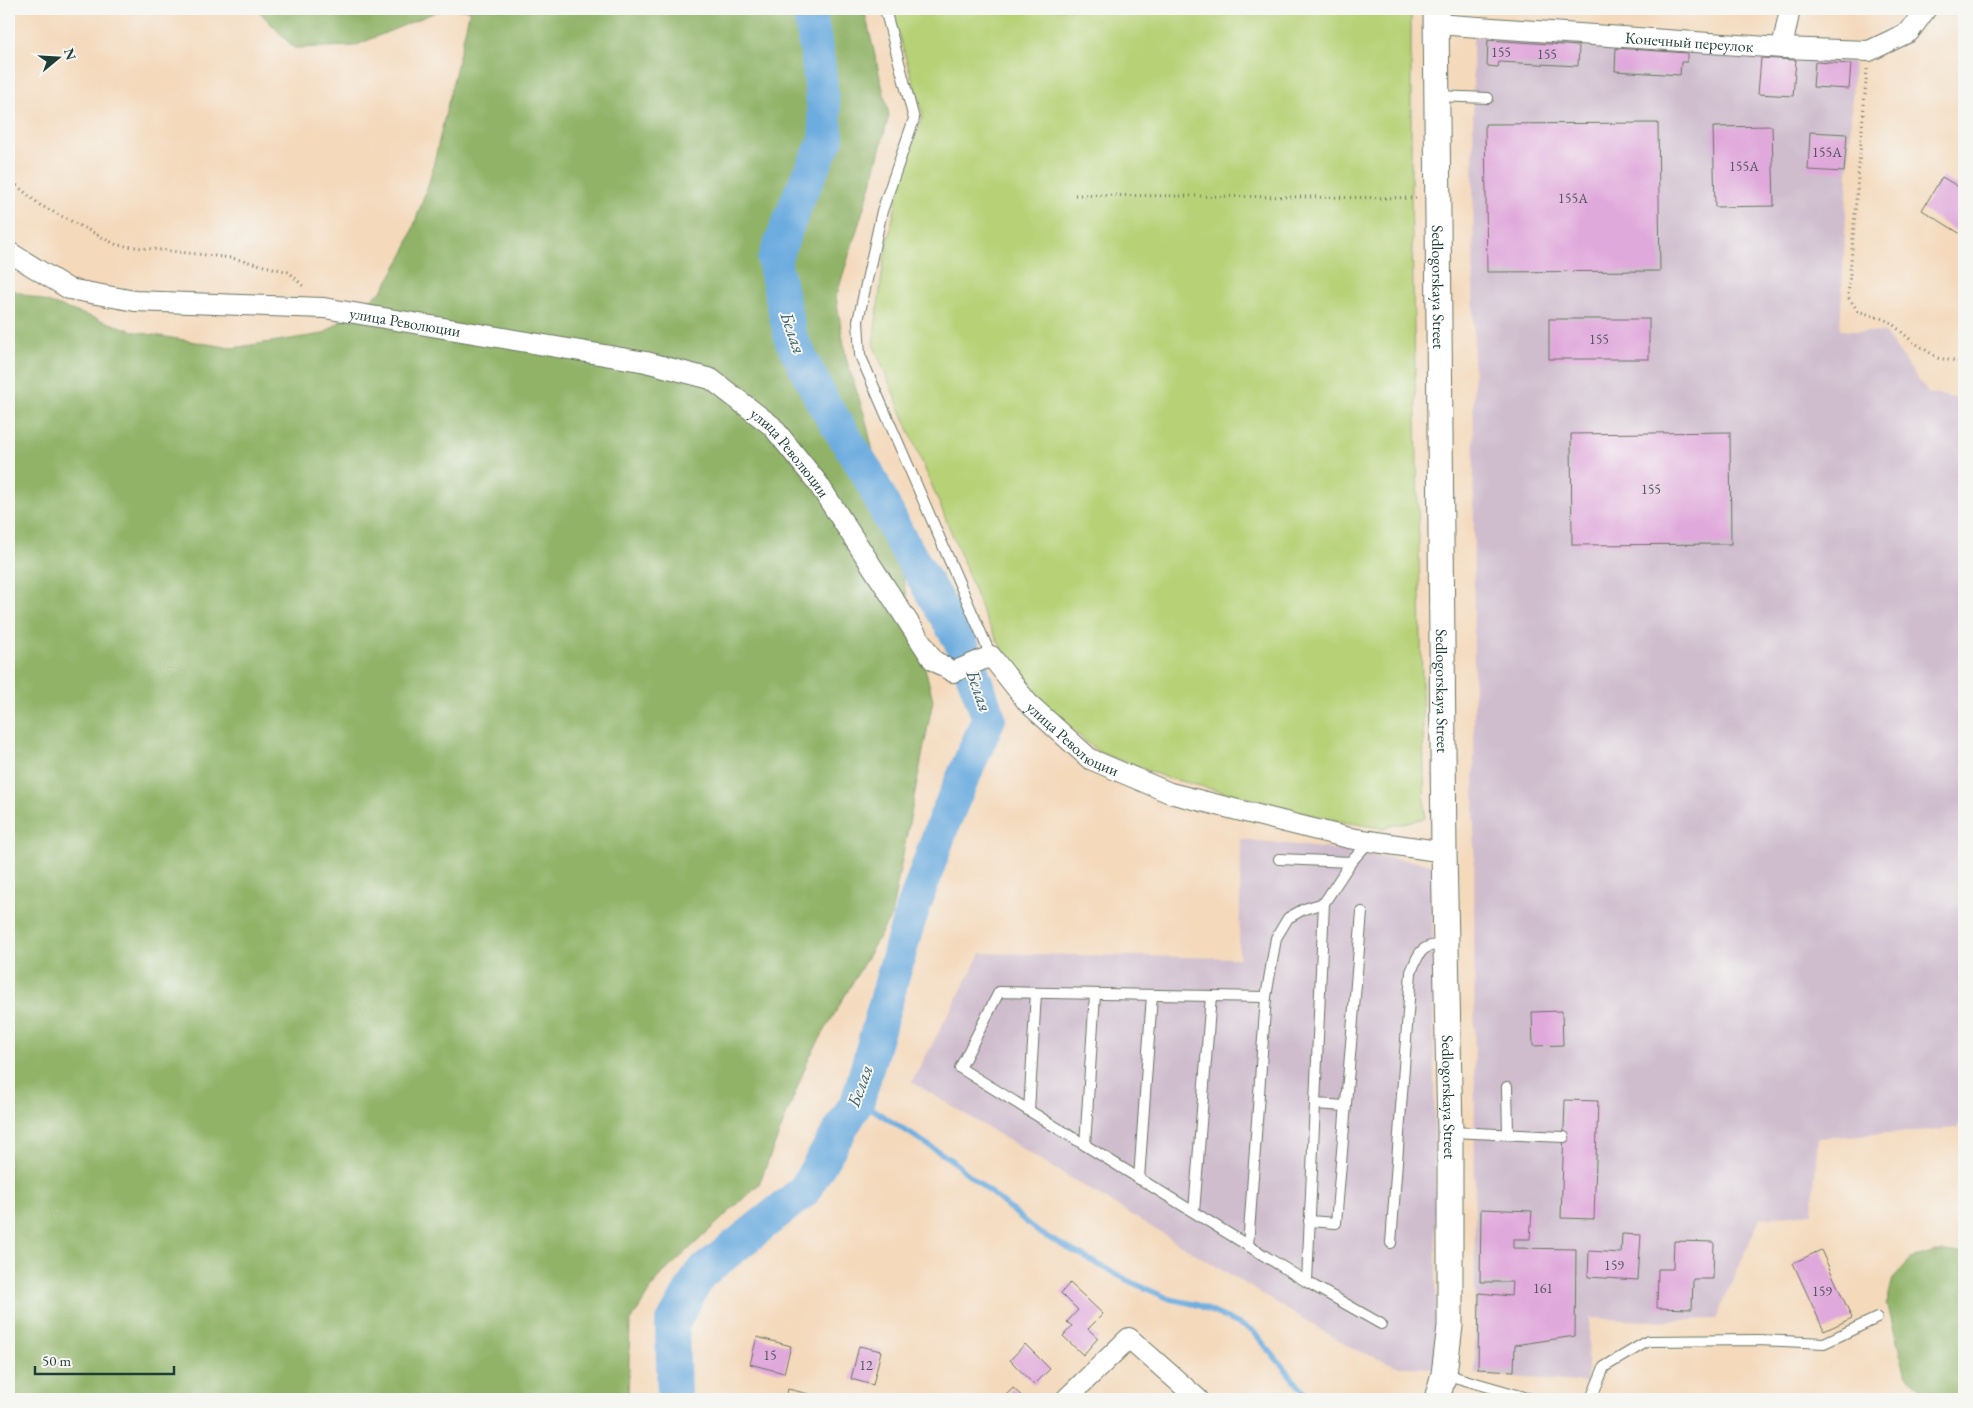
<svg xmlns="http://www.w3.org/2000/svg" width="1973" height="1408" viewBox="0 0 1973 1408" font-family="'EB Garamond',serif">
	<rect width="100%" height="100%" fill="#f6f6f2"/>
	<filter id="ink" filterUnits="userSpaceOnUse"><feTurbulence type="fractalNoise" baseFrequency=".02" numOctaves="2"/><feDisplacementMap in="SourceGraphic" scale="10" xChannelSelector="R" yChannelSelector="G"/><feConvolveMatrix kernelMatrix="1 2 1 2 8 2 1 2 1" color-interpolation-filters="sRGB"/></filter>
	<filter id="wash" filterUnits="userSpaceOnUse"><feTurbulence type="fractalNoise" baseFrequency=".0096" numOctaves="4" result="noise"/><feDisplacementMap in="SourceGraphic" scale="20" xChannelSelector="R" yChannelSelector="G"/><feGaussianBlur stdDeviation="1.12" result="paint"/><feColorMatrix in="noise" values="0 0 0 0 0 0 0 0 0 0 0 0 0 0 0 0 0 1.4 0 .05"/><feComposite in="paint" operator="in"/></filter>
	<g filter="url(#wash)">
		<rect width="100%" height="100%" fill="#f4d9bb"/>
		<g fill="#cfbdce">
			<path d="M1473,36l381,26 -14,268 45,3 43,60 36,7v689l-6,39 -140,10 -6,75 -52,5 -44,101 -73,2 -53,-3 -3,65 -112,-9z"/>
			<path d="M1241,839l109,12 82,13 5,504 -37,-1 -49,-19 -439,-266 69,-129 258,5z"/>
		</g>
		<path fill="#b6d176" stroke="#6a8755" d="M891,9h520v187l14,622 -43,10 -45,-7 -172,-44 -67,-25 -44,-38 -40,-44 -31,-56 -21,-56 -89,-214 11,-84 18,-85 21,-60z"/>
		<g fill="#90b367" stroke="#58784e">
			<path d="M257,9h186l-89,37 -60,2z"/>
			<path d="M454,9h410l25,106 -19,73 -34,109 10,61 19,59 29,125 39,158 -42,216 -82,142 -50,126 -101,94 -28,44 -2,77h-619v-1110l127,43 96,16 91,-14 59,-43 23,-40 25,-72 40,-169z"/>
			<path d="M1937,1252l27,1v146h-30l-28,-23 -19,-73 6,-25 18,-19z"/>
		</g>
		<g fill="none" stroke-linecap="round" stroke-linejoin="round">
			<path stroke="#6cacdf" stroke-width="5.5" d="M858,1100l92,59 88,73 93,50 39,17 28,6 54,25 58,69"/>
			<path stroke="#6cacdf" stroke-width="34" d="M674,1399l-2,-75 28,-50 103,-82 55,-92 50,-177 36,-102 45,-103 -29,-78 -61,-103 -31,-63 -44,-70 -33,-65 -17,-78 25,-65 28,-58 -9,-78 -9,-51"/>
		</g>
		<g id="blocks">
			<g fill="#e0a9db">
				<path d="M1488,40l91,6 -1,20 -79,-4 -1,5 -11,-1z"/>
				<path d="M1616,48l71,5v9h-6l-1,13 -65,-4z"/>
				<path d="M1761,58l35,2 -3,36 -35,-2z"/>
				<path d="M1815,62l36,2 -2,25 -36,-2z"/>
				<path d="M1658,123l2,148 -173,1 -2,-148z"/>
				<path d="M1772,126l2,80 -59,1 -2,-80z"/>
				<path d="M1810,132l37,2 -3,38 -36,-2z"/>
				<path d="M1942,177l22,13v46l-42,-26z"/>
				<rect x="1549" y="319" width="100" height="40"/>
				<path d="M1730,432l1,112 -159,1 -1,-111z"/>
				<path d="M1562,1011l1,34 -30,1 -1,-34z"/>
				<path d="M1565,1100l33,1 -4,118 -33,-1z"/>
				<path d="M1481,1209l51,2 -2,28h-17v9l63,1 -1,87 -60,9 -1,26 -36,-2 1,-76 32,3 1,-14h-32z"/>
				<path d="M1622,1234l19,1 -3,45 -50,-3 1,-26 32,2z"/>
				<path d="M1674,1241l40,1 -1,37h-20l-1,30 -35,-1 1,-39h15z"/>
				<path d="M1821,1250l31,68 -28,13 -31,-68z"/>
				<path d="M1070,1283l33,31 -15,15 10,9 -15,17 -20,-19 9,-10 -5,-4 11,-12 -17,-17z"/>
				<path d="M757,1337l34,9 -7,27 -34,-9z"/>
				<path d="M1025,1344l25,25 -16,16 -24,-25z"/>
				<path d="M859,1346l22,5 -8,34 -22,-6z"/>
				<path d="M1013,1388l12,11h-23z"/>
				<path d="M788,1389l25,6 -1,4h-27z"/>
			</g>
		</g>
	</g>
	<g filter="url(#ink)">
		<use href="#blocks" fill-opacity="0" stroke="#6a7463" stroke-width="1"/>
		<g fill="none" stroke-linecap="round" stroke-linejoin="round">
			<g stroke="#6a7463" stroke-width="12">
				<g id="service">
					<path d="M885,9l29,110 -32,92 -24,110 2,34 131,301"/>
					<path d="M1437,96l51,2"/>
					<path d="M1279,859l72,3"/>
					<path d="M1266,997l-267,-5 -39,76 347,214 74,42"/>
					<path d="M1507,1087l1,47"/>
					<path d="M1315,1104l31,2"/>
					<path d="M1029,1111l7,-118"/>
					<path d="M1451,1132l113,5"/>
					<path d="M1085,1145l10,-151"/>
					<path d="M1139,1179l13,-184"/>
					<path d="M1194,1212l17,-216"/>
					<path d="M1309,1221l27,2 26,-311"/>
					<path d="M1391,1243l20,-271c9,-22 10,-27 35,-28"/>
					<path d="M1248,1246l18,-249 10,-59 12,-20 16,-9 20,-6"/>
					<path d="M1307,1282l17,-379 27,-41 19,-21"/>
					<path d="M1444,1374l87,25"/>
					<path d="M1591,1399l13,-32 44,-26 111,-1 65,3 53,-25"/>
				</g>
			</g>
			<g stroke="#6a7463" stroke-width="22">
				<g id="minor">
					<path id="s1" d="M1436,24l346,24 87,3 40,-19 17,-23"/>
					<path d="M1782,48l8,-39"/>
					<path id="s2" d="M9,252l60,37 66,12 189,7 322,54 65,17 61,47 45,56 116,178 20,12 38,-16 37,47 62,56 80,34 179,45 95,14"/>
					<path d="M1066,1399l63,-61 69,61"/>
				</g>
			</g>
			<g stroke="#6a7463" stroke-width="27">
				<g id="tertiary">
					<path id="s3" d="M1436,9l8,843 6,280v194l-6,48 -7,25"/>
				</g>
			</g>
			<g stroke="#6a7463" stroke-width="3" stroke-dasharray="1 4" stroke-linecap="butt">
				<path d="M1867,69l-19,228 10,14 31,10 23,20 26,17 26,5"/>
				<path d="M9,179l31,26 77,40 115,13 57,14 16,16"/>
				<path d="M1075,195l341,3"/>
			</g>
			<use href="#service" stroke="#fff" stroke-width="10"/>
			<use href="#minor" stroke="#fff" stroke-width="20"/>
			<use href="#tertiary" stroke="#fff" stroke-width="25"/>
		</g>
	</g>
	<g text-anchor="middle" stroke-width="4" stroke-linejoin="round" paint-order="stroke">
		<g font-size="14" fill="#4f585e">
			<text x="1501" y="57">155</text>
			<text x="1547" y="59">155</text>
			<text x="1827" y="157">155А</text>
			<text x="1744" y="171">155А</text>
			<text x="1573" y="203">155А</text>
			<text x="1599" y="344">155</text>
			<text x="1651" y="494">155</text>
			<text x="1614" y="1270">159</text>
			<text x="1543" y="1293">161</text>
			<text x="1822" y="1296">159</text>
			<text x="770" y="1360">15</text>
			<text x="866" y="1370">12</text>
		</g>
		<g font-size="16" fill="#1f3d34" stroke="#f6f6f2">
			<text dy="6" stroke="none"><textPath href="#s1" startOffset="254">Конечный переулок</textPath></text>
			<text dy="6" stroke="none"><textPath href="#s3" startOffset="278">Sedlogorskaya Street</textPath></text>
			<text dy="6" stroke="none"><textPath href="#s2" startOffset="409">улица Революции</textPath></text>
			<text dy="6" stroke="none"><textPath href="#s2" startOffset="829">улица Революции</textPath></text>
			<text dy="6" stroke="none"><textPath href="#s3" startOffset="682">Sedlogorskaya Street</textPath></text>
			<text dy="6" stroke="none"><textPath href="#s2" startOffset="1264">улица Революции</textPath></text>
			<text dy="6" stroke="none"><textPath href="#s3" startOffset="1088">Sedlogorskaya Street</textPath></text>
		</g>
		<g font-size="18" font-style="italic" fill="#365e67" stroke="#f6f6f2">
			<text transform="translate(793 333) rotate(71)" y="6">Белая</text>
			<text transform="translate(979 691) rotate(71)" y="6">Белая</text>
			<text transform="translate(860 1086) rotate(-70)" y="6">Белая</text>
		</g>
	</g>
	<rect width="1973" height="1408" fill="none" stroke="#f6f6f2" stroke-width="30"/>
	<g transform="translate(58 58) rotate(72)" stroke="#f6f6f2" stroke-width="4" paint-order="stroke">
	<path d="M0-4L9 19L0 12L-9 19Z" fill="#1f3d34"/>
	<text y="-8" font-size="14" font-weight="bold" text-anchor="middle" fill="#1f3d34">N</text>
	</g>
	<path d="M35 1366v8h139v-8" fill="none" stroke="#1f3d34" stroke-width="2.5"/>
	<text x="42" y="1366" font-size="15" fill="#1f3d34" stroke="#f6f6f2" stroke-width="4" paint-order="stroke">50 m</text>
</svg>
